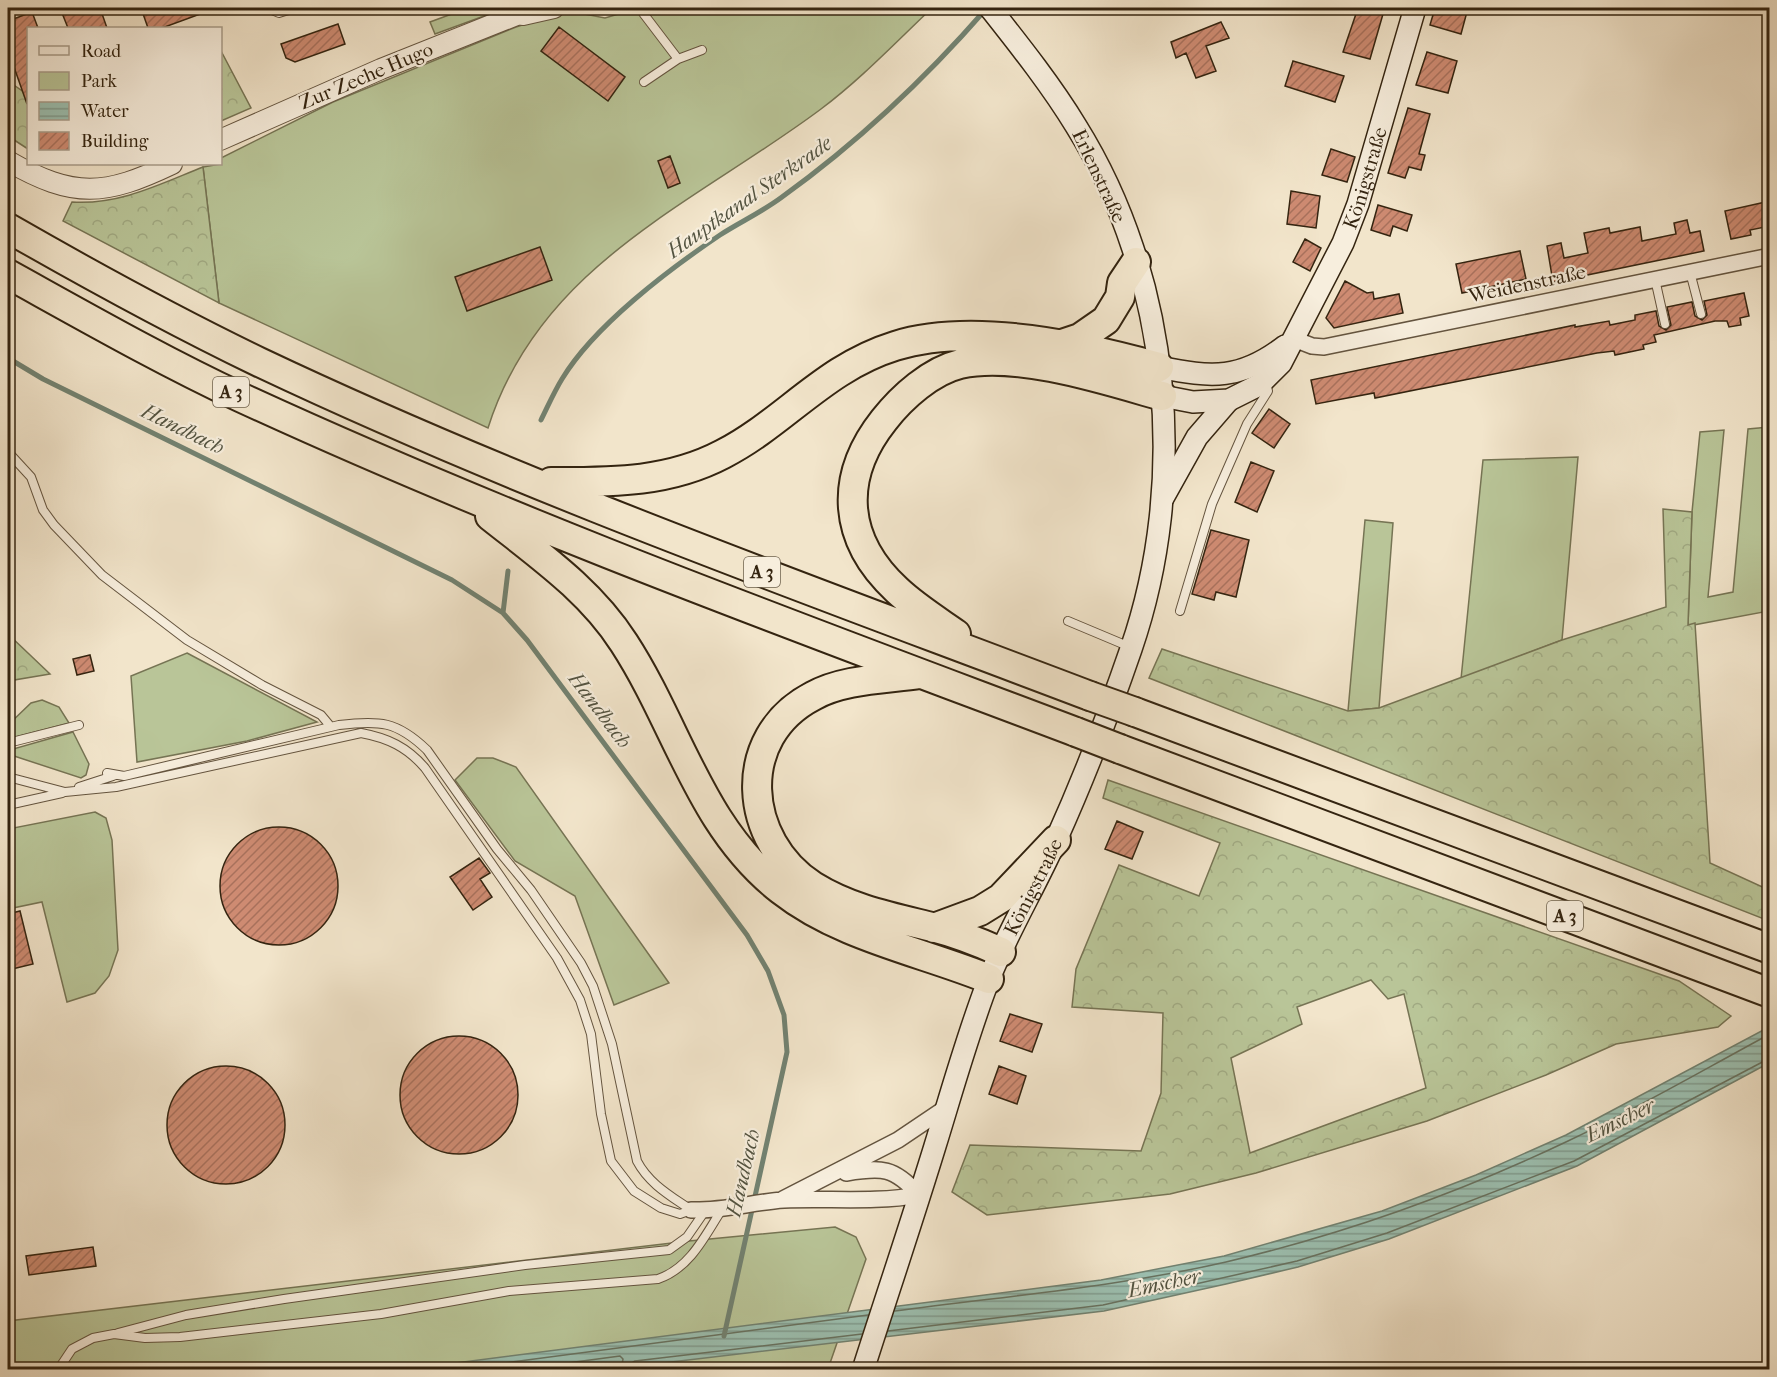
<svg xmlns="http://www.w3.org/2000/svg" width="1777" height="1377" font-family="'IM FELL French Canon',serif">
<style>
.green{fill:#b9c598;stroke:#767454;stroke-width:1.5}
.forest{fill:url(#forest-crowns);stroke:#767454;stroke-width:1.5;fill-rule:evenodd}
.water{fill:url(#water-rules);stroke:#728271;stroke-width:1.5}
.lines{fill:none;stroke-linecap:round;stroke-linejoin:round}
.shore{stroke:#687260;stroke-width:1.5}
.stream{stroke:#728271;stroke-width:5}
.building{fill:url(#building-hatch);stroke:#342410;stroke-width:1.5}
.service-casing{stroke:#64543f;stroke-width:10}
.minor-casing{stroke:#64543f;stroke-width:18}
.tertiary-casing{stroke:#64543f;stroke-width:22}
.secondary-casing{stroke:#342410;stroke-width:24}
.motorway-casing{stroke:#342410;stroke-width:32}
.service{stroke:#f7eedd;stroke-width:8}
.minor{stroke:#f7eedd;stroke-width:15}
.tertiary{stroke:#f7eedd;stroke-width:20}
.secondary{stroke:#f7eedd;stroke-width:21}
.motorway{stroke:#f2e5cb;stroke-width:28}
.motorway-bridge-casing{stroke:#342410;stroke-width:32;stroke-linecap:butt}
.motorway-bridge{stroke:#f2e5cb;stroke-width:28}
.labels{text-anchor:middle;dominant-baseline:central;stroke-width:4.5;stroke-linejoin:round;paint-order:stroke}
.shield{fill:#f7eedd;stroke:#6e614e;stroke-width:1.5}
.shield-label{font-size:18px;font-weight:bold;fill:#342410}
.street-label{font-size:20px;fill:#342410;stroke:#f7eedd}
.water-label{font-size:21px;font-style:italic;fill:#535340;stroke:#f7eedd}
</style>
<defs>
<pattern id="forest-crowns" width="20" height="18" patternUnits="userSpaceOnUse" patternTransform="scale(1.5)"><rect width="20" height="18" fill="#b9c598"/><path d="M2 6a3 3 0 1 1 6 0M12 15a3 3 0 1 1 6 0" fill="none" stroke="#a0a982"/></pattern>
<pattern id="water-rules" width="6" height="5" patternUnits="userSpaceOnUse" patternTransform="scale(1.5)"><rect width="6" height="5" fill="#9cc0b1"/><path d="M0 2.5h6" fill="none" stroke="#809c8f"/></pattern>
<pattern id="building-hatch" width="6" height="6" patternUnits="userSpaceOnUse" patternTransform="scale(1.5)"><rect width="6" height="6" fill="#ce8b72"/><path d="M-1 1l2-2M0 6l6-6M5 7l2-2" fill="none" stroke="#a8715c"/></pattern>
</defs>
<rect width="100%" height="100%" fill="#f2e5cb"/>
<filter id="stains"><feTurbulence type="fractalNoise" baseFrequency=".00333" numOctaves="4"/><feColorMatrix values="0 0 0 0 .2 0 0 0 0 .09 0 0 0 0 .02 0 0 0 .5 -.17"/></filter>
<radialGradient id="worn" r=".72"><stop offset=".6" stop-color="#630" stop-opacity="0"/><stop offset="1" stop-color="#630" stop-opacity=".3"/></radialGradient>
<path class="green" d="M468,8H506L435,34L430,22Z
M639,8H932C896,42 861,79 821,109C694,204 540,264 488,428L219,303L203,167L220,164L221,158L333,102L516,27L554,15L574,12L605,18Z
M1769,427V611L1688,626L1692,512L1700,432L1724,430L1708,597L1733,592L1748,429Z
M1578,457L1562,640L1461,679L1483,460Z
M1365,520L1393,523L1379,708L1348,711Z
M187,653L317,722L247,741L137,762L131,676Z
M42,700L59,707L69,723L8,739V725L31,703Z
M73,732L89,764L86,775L81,778L11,755L13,749Z
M477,758H493L516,767L669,983L614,1005L575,896L515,861L455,780Z
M95,812L106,818L112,840L118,950L109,976L95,993L67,1002L42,902L8,909V829Z
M835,1227L856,1237L866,1259L828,1369H8V1321L689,1241Z"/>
<path class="forest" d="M220,49L251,108L221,121H220Z
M8,81L28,95V149L8,136Z
M203,167L219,303L63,221L72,202C120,205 160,184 203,167Z
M1663,509L1692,512L1688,625L1695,623L1710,863L1769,890V921L1149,678L1162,649L1348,711L1379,708L1562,640L1666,607Z
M8,634L50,674L8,681Z
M1108,780L1679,981L1731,1016L1718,1027L1616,1044L1546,1075L1427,1121L1256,1173L1170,1194L987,1215L952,1192L970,1145L1141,1151L1161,1093L1163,1013L1072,1007L1076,969L1119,865L1199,896L1220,843L1103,798ZM1371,980L1388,999L1404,994L1426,1088L1250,1153L1231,1058L1302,1024L1297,1007Z"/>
<path class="water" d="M1769,1027V1063L1577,1166L1389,1239L1298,1267L1226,1284L1104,1311L612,1369L401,1370L1101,1280L1224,1256L1382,1211L1476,1175L1566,1135Z"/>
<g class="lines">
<path class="shore" d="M895,1311C1005,1296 1117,1287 1226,1262C1344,1234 1459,1193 1568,1141C1637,1109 1703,1070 1770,1034
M888,1331L1103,1305L1297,1261L1387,1233L1574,1161L1770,1058
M452,1370L868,1315
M515,1370L620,1356L623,1359L621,1370
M629,1370L630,1364L635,1361L862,1334"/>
<path class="stream" d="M8,358L43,379L452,580L503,613L527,640L747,935L768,971L784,1015L787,1052L724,1336
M541,420C548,406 554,392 562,379C594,326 668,270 720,235C740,222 762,212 782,197C857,143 925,79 986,9
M503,613L508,571"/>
</g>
<path class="building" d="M77,8H100L107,28H68L62,13Z
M141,8H213L214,9L162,28H148Z
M1358,8L1383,14L1370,59L1343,52Z
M1435,8H1468L1461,34L1430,25Z
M32,12L38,28H28L27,104L8,50V21Z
M1221,22L1229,38L1206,46L1216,71L1196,78L1186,53L1176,58L1171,42Z
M338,24L345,44L295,62L286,58L281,44Z
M559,27L625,77L608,101L541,51Z
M1427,52L1457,61L1448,93L1416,85Z
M1293,61L1344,76L1335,102L1285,86Z
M1408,108L1430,114L1419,154L1425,155L1421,170L1409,167L1405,178L1388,173Z
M1331,149L1355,157L1347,182L1322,175Z
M670,156L680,183L668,188L658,161Z
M1291,191L1320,196L1316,228L1287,224Z
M1770,201V226L1750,230L1751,235L1731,239L1725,211Z
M1378,205L1412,215L1407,231L1393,226L1390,236L1371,230Z
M1687,220L1690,233L1700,231L1704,251L1553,282L1547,246L1561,243L1564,258L1588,253L1584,233L1609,228L1610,233L1640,227L1642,241L1676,234L1674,223Z
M1305,239L1321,248L1310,271L1293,262Z
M540,247L552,280L467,311L455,277Z
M1520,251L1526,279L1462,293L1456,264Z
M1345,281L1367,293L1373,292L1374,299L1399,294L1403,313L1334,328L1326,318Z
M1744,293L1749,316L1740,318L1741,325L1729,327L1727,321H1715L1654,335L1656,342L1643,345L1644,349L1615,355L1614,351L1597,353L1375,398L1374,393L1316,404L1311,380L1575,325V327L1609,321L1610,325L1635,320V315L1656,311L1659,326L1666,330L1671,325L1667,307L1692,302L1695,316L1702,320L1707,315L1704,301Z
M1269,409L1290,424L1274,448L1252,433Z
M1251,462L1274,471L1257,512L1235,502Z
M1211,530L1249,540L1236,597L1216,592L1214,600L1192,594Z
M90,655L94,671L77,675L73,659Z
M1117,821L1143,832L1132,859L1105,849Z
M220 886a59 59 0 1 1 118 0a59 59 0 1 1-118 0Z
M479,858L490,873L480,879L492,897L473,910L450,877Z
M20,911L33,964L8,970V914Z
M1010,1014L1042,1024L1032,1052L1000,1041Z
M400 1095a59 59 0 1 1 118 0a59 59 0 1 1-118 0Z
M999,1066L1026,1076L1017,1104L989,1094Z
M167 1125a59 59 0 1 1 118 0a59 59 0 1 1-118 0Z
M93,1247L96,1266L29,1275L26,1256Z"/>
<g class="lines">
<defs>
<path id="service" d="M267,8L279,13L295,8
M643,13L678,59
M644,82L678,59L702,50
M1690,272L1701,314
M1655,279L1665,324
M8,452L31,477L43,510L54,525L102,575L187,640L262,685L321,715L331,727
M1180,611L1212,504L1247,424L1268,391L1266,382
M1068,621L1130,647
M8,743L79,725
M107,773L124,776L339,725C379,720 397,721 427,750L497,849L531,890L581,963L593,986L612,1044L637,1161C649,1184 671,1196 691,1210
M8,777L65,792L116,787L361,733C388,738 407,747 425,768L557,958L580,1000L591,1034L601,1114L611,1161L634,1191L661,1208L680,1214L691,1210
M79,787L113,776
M8,805L62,793
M118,1333L186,1315L284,1299L525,1265L669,1250L687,1237L705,1211
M58,1370L72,1349L93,1338L114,1334L145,1338L180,1337L381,1314L509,1291L658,1279C690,1268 705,1236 722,1209"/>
<path id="minor" d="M1294,339L1312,346L1324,347L1770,256
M846,1173C882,1167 894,1167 919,1195
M783,1199L898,1140L947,1107
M691,1210C724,1211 753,1202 784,1200C829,1198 875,1203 919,1195"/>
<path id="tertiary" d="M523,15L554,8
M220,140L381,69L534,8
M8,161C74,199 105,196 172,164"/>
<g id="secondary">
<path d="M1159,367C1212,378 1241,380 1285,346"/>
<path id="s1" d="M1162,396L1193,402L1229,400L1259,385L1281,363L1343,243L1358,204L1415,8"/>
<path d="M1163,498L1197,437L1229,400"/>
<path id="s2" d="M863,1370C887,1295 912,1221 935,1146C952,1091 968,1033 989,979C1008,931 1035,887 1056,840C1084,778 1109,713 1131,649C1189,481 1171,278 1076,126C1051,85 1020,46 990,8"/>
</g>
<path id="motorway" d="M8,228C90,275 174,321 259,362C529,490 811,590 1090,696
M8,274C84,316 161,360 240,397C513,523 795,626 1076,732
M1056,346L1080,338L1106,320L1120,297L1122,283L1136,262
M551,482C611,482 668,483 723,454C785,422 824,368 895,346C971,322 1084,346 1159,367
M490,516C539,555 590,590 624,643C678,726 700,827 781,890C841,937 920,951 989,979
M956,634C936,620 915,607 897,590C843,540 838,478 884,420C902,397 931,371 960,364C1017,351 1106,380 1162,396
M920,674C886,679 843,679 813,696C734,737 743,841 813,886C850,909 891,917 932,927C956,933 979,942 1001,952
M1135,712L1770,949
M1120,749L1770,993
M934,928L980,911L1001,898L1056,840"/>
</defs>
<use href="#service" class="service-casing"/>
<use href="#minor" class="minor-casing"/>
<use href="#tertiary" class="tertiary-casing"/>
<use href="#secondary" class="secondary-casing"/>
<use href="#motorway" class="motorway-casing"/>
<use href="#service" class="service"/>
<use href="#minor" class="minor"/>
<use href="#tertiary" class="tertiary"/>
<use href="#secondary" class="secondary"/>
<use href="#motorway" class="motorway"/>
<defs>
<path id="motorway-bridge" d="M1090,696L1135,712
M1076,732L1120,749"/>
</defs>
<use href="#motorway-bridge" class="motorway-bridge-casing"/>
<use href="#motorway-bridge" class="motorway-bridge"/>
</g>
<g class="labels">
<g class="shield">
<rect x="213" y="377" width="36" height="30" rx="4.5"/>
<rect x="744" y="557" width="36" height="30" rx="4.5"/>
<rect x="1547" y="901" width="36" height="30" rx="4.5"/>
</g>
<g class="shield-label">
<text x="231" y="392">A 3</text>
<text x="762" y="572">A 3</text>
<text x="1565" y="916">A 3</text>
</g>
<g class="street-label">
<text transform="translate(366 76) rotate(-23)">Zur Zeche Hugo</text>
<text transform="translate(1099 176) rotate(65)">Erlenstraße</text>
<text stroke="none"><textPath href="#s1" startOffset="336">Königstraße</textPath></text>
<text transform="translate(1527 284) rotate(-12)">Weidenstraße</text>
<text stroke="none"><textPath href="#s2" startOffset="513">Königstraße</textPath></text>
</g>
<g class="water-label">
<text transform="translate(749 197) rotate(-35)">Hauptkanal Sterkrade</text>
<text transform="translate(183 429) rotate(26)">Handbach</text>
<text transform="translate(600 710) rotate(53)">Handbach</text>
<text transform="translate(1620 1120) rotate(-26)">Emscher</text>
<text transform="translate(743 1173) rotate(-77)">Handbach</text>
<text transform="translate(1164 1283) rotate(-12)">Emscher</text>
</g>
</g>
<rect width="1777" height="1377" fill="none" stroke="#f2e5cb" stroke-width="30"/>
<rect x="9" y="9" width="1759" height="1359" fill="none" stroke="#342410" stroke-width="3"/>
<rect x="15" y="15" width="1747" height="1347" fill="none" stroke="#342410" stroke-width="1.5"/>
<rect x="27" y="27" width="195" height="138" fill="#f7eedd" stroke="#a99d8b" stroke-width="1.5"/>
<rect x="39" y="46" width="30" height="9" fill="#f7eedd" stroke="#a99d8b" stroke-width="1.5"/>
<text x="81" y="57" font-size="18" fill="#342410">Road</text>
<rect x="39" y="72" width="30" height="18" fill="#b9c598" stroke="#a99d8b" stroke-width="1.5"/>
<text x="81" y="87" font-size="18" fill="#342410">Park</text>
<rect x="39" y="102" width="30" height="18" fill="url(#water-rules)" stroke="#a99d8b" stroke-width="1.5"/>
<text x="81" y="117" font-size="18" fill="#342410">Water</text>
<rect x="39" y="132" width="30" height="18" fill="url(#building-hatch)" stroke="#a99d8b" stroke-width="1.5"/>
<text x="81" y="147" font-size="18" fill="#342410">Building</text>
<rect width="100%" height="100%" filter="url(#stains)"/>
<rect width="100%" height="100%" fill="url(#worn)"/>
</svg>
